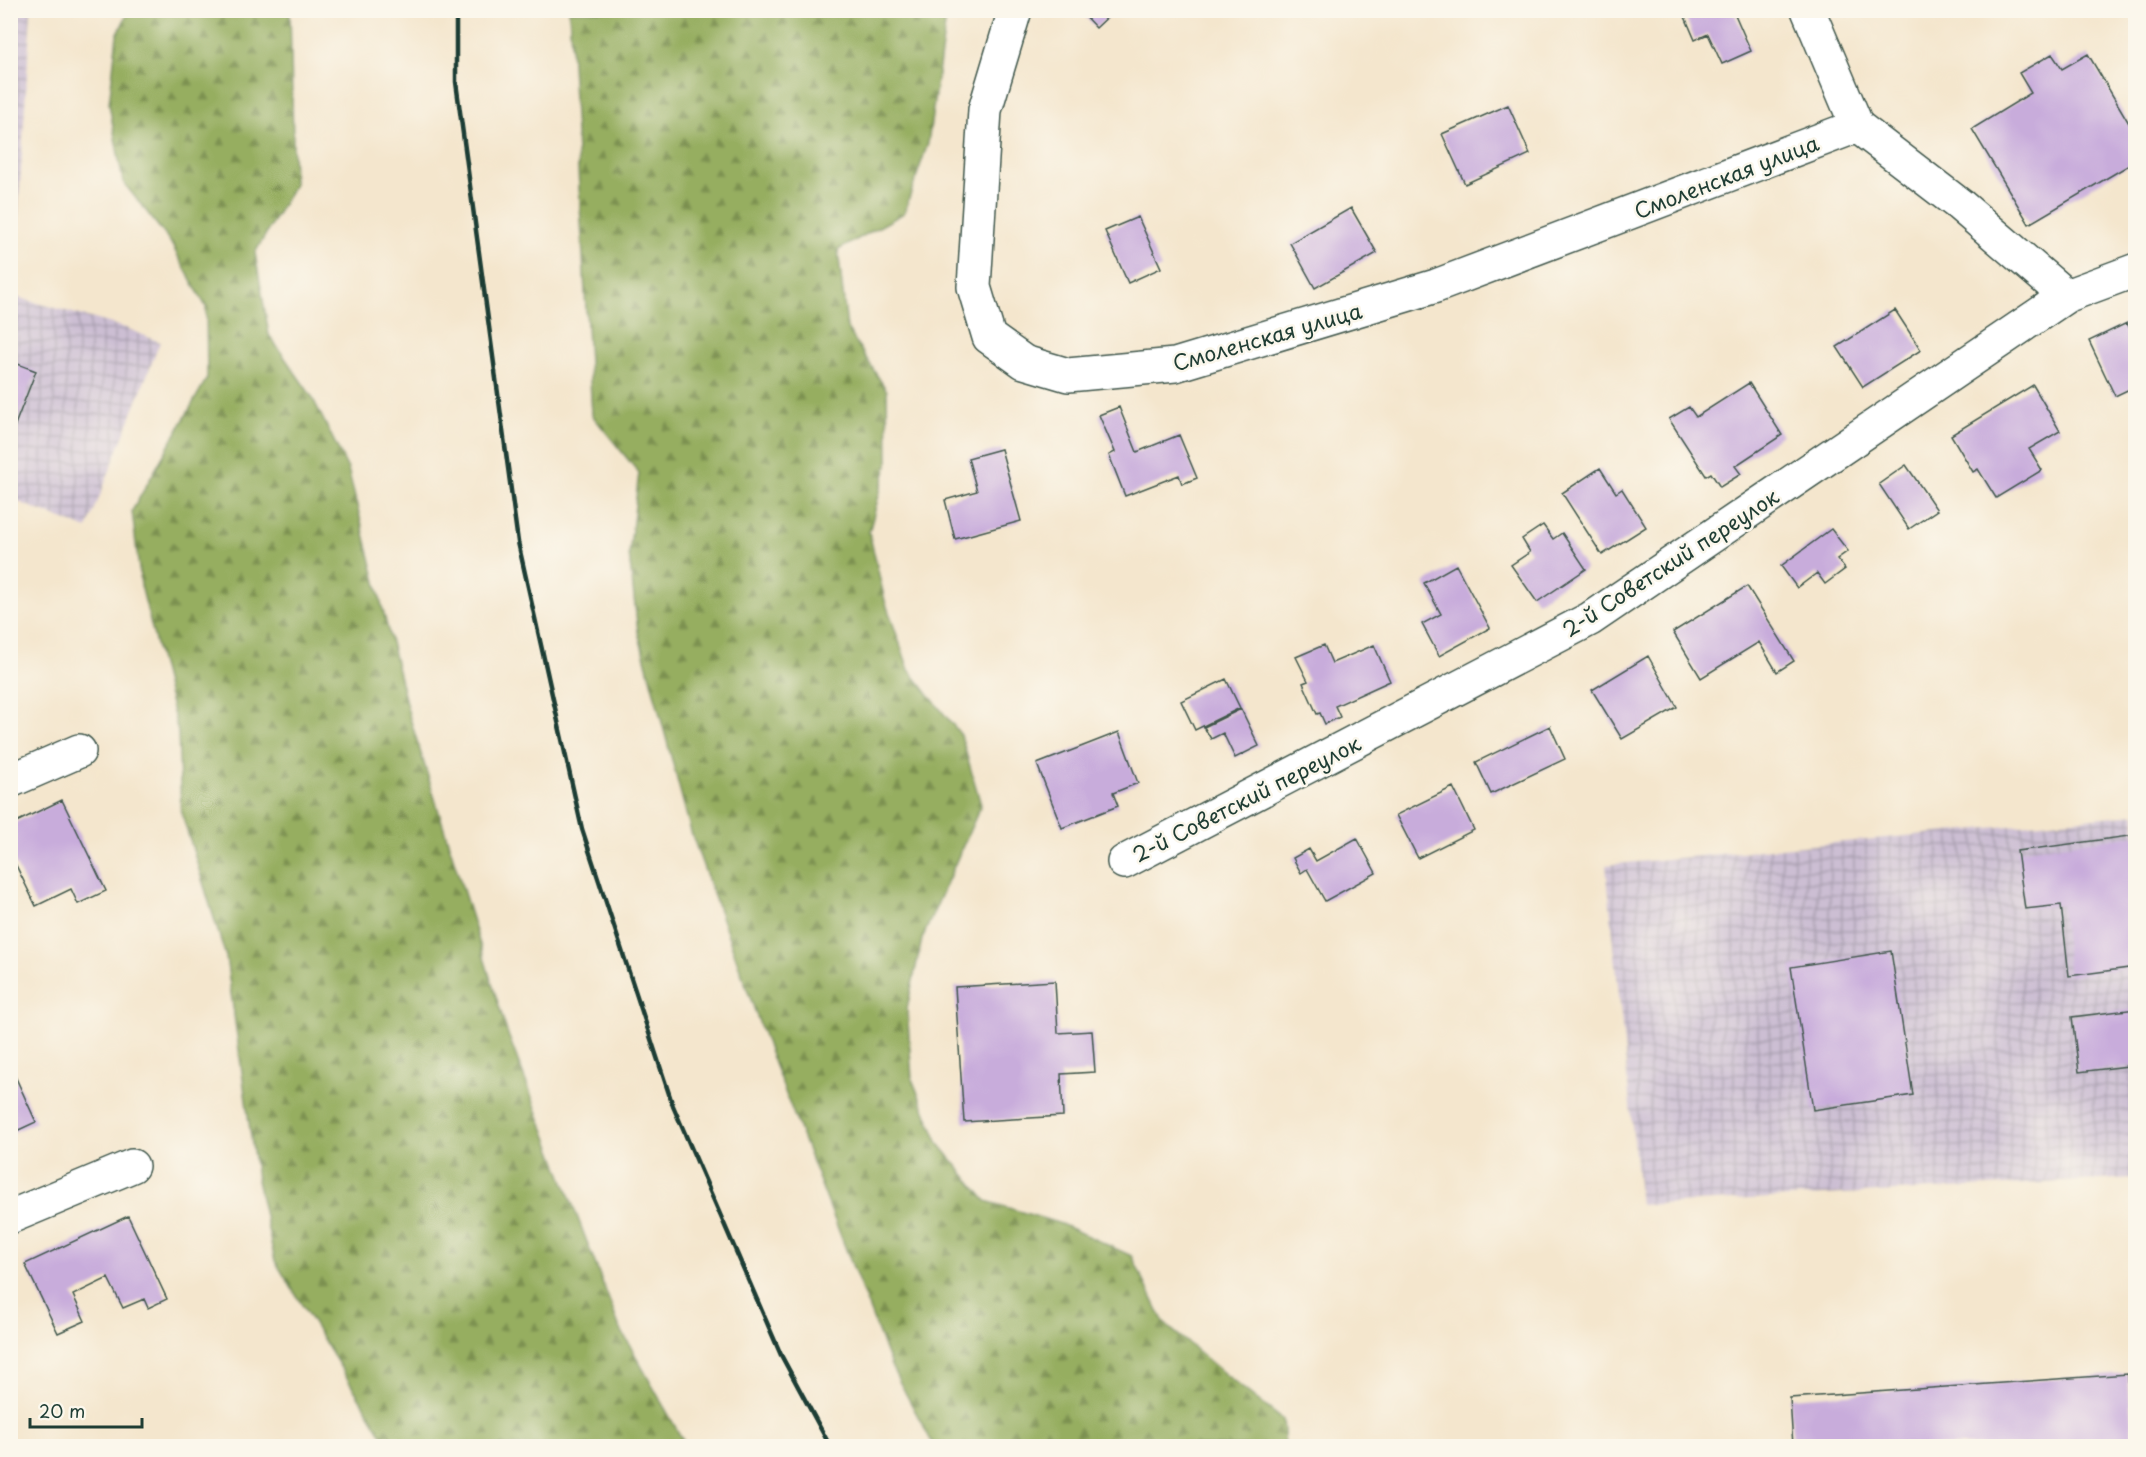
<svg xmlns="http://www.w3.org/2000/svg" width="2146" height="1457" font-family="'Playpen Sans',sans-serif">
<style>
.industrial{fill:url(#industrial-grid)}
.forest{fill:url(#forest-firs);stroke:#5a764a;stroke-width:1.5}
.building{fill:#c8acdb}
.lines{fill:none;stroke-linecap:round;stroke-linejoin:round}
.minor-casing{stroke:#3f564b;stroke-width:36}
.minor{stroke:#fff;stroke-width:33}
.rail{stroke:#1f3d34;stroke-width:4.5}
.labels{text-anchor:middle;dominant-baseline:central;stroke-width:5;stroke-linejoin:round;paint-order:stroke}
.street-label{font-size:21px;fill:#1f3d34;stroke:#fbf7ec}
</style>
<defs>
<pattern id="industrial-grid" width="8" height="8" patternUnits="userSpaceOnUse" patternTransform="scale(1.5)"><rect width="8" height="8" fill="#ccbed3"/><path d="M0 4h8M4 0v8" fill="none" stroke="#a59cac"/></pattern>
<pattern id="forest-firs" width="22" height="20" patternUnits="userSpaceOnUse" patternTransform="scale(1.5)"><rect width="22" height="20" fill="#96ae60"/><path d="M5 1l3.5 6h-7zM16 11l3.5 6h-7z" fill="#7a8f50"/></pattern>
</defs>
<rect width="100%" height="100%" fill="#fbf7ec"/>
<filter id="ink" filterUnits="userSpaceOnUse"><feTurbulence type="fractalNoise" baseFrequency=".0167" numOctaves="2"/><feDisplacementMap in="SourceGraphic" scale="12" xChannelSelector="R" yChannelSelector="G"/><feConvolveMatrix kernelMatrix="1 2 1 2 8 2 1 2 1" color-interpolation-filters="sRGB"/></filter>
<filter id="wash" filterUnits="userSpaceOnUse"><feTurbulence type="fractalNoise" baseFrequency=".008" numOctaves="4" result="noise"/><feDisplacementMap in="SourceGraphic" scale="24" xChannelSelector="R" yChannelSelector="G"/><feGaussianBlur stdDeviation="1.35" result="paint"/><feColorMatrix in="noise" values="0 0 0 0 0 0 0 0 0 0 0 0 0 0 0 0 0 1.4 0 .05"/><feComposite in="paint" operator="in"/></filter>
<g filter="url(#wash)">
<rect width="100%" height="100%" fill="#f4e6cd"/>
<path class="industrial" d="M10,11H31L13,296L126,328L160,342L87,529L11,499Z
M2135,814V1178L1640,1205L1606,865Z"/>
<path class="forest" d="M129,11H290L294,185L255,253L269,335L312,397L348,469L409,715L507,1032L619,1326L686,1446H389L275,1261L257,1180L226,957L181,811L178,732L141,585L132,511L207,378L206,307L169,240L123,182L109,104L117,35Z
M569,11H947L928,143L904,213L838,250L847,328L887,391L888,462L869,532L885,601L909,670L961,735L981,805L922,939L907,1008L912,1079L939,1144L986,1201L1061,1224L1132,1256L1164,1323L1226,1375L1283,1420L1285,1446H934L892,1368L770,1053L691,832L638,632L629,554L639,473L592,415Z"/>
<g id="blocks">
<path class="building" d="M1079,10H1115L1096,28Z
M1686,10H1733L1751,51L1722,64L1708,34L1695,40L1683,12Z
M2052,54L2062,69L2088,54L2136,135V161L2029,224L1972,129L2031,93L2019,73Z
M1508,105L1530,154L1465,184L1442,134Z
M1351,208L1377,253L1315,288L1290,243Z
M1138,217L1161,268L1128,283L1105,231Z
M1895,310L1921,350L1863,387L1837,347Z
M2127,323L2136,340V386L2115,396L2089,341Z
M10,361L36,371L11,435H10Z
M1749,383L1782,435L1735,466L1741,474L1720,487L1711,473L1706,476L1669,419L1689,407L1696,417Z
M2033,385L2060,431L2029,449L2042,470L1996,498L1978,469L1973,472L1951,435Z
M1119,407L1137,452L1179,435L1197,478L1182,484L1179,475L1125,496L1109,455L1115,452L1099,415Z
M1001,449L1021,521L955,539L945,500L977,491L968,458Z
M1906,465L1937,510L1909,529L1879,484Z
M1600,468L1616,493L1622,489L1646,527L1602,555L1562,493Z
M1543,525L1553,539L1562,533L1586,569L1537,602L1511,565L1530,552L1522,539Z
M1831,529L1848,551L1837,559L1845,569L1825,584L1817,573L1797,588L1781,566Z
M1456,565L1490,628L1439,656L1422,624L1441,614L1424,583Z
M1747,586L1794,661L1777,672L1759,642L1701,678L1673,632Z
M1324,645L1332,663L1374,645L1390,681L1335,706L1340,717L1325,724L1320,713L1317,714L1303,683L1308,681L1296,657Z
M1648,656L1677,707L1622,739L1592,690Z
M1226,679L1240,708L1195,730L1181,701Z
M1241,709L1259,746L1235,758L1223,733L1211,739L1204,727Z
M1550,726L1565,759L1491,794L1476,762Z
M1119,732L1138,783L1113,793L1118,806L1062,828L1037,764Z
M1453,787L1474,830L1418,858L1396,815Z
M62,800L106,891L78,904L71,889L36,906L10,853V825Z
M2136,835V967L2069,976L2061,905L2025,909L2017,851Z
M1357,838L1376,873L1325,901L1307,869L1301,873L1293,858L1309,849L1316,861Z
M1891,951L1913,1095L1813,1110L1791,967Z
M1055,981L1058,1033L1092,1031L1095,1072L1061,1074L1063,1116L964,1122L955,987Z
M2136,1009V1065L2079,1072L2072,1017Z
M10,1065L36,1122L10,1134Z
M128,1216L167,1299L148,1308L144,1299L123,1308L108,1278L73,1295L85,1321L58,1333L25,1264Z
M2128,1374L2133,1446H1793L1790,1398Z"/>
</g>
</g>
<g filter="url(#ink)">
<use href="#blocks" fill-opacity="0" stroke="#3f564b" stroke-width="1.5"/>
<g class="lines">
<defs>
<path id="minor" d="M1015,10L985,110L974,287L989,337L1024,362L1068,375L1175,365L1436,286L1857,126
M1808,10L1857,126L1960,205L2066,296
M10,781L79,751
M1124,862L1590,619L2066,296L2136,270
M10,1217L132,1166"/>
</defs>
<use href="#minor" class="minor-casing"/>
<use href="#minor" class="minor"/>
<path class="rail" d="M456,10V82L518,542L582,829L673,1106L781,1355L830,1446"/>
</g>
</g>
<g class="labels">
<g class="street-label">
<text transform="translate(1726 176) rotate(-21)">Смоленская улица</text>
<text transform="translate(1267 336) rotate(-16)">Смоленская улица</text>
<text transform="translate(1670 562) rotate(-33)">2-й Советский переулок</text>
<text transform="translate(1246 798) rotate(-27)">2-й Советский переулок</text>
</g>
</g>
<rect width="2146" height="1457" fill="none" stroke="#fbf7ec" stroke-width="36"/>
<path d="M30 1418v9h112v-9" fill="none" stroke="#1f3d34" stroke-width="3"/>
<text x="39" y="1418" font-size="18" fill="#1f3d34" stroke="#fbf7ec" stroke-width="4.5" paint-order="stroke">20 m</text>
</svg>
